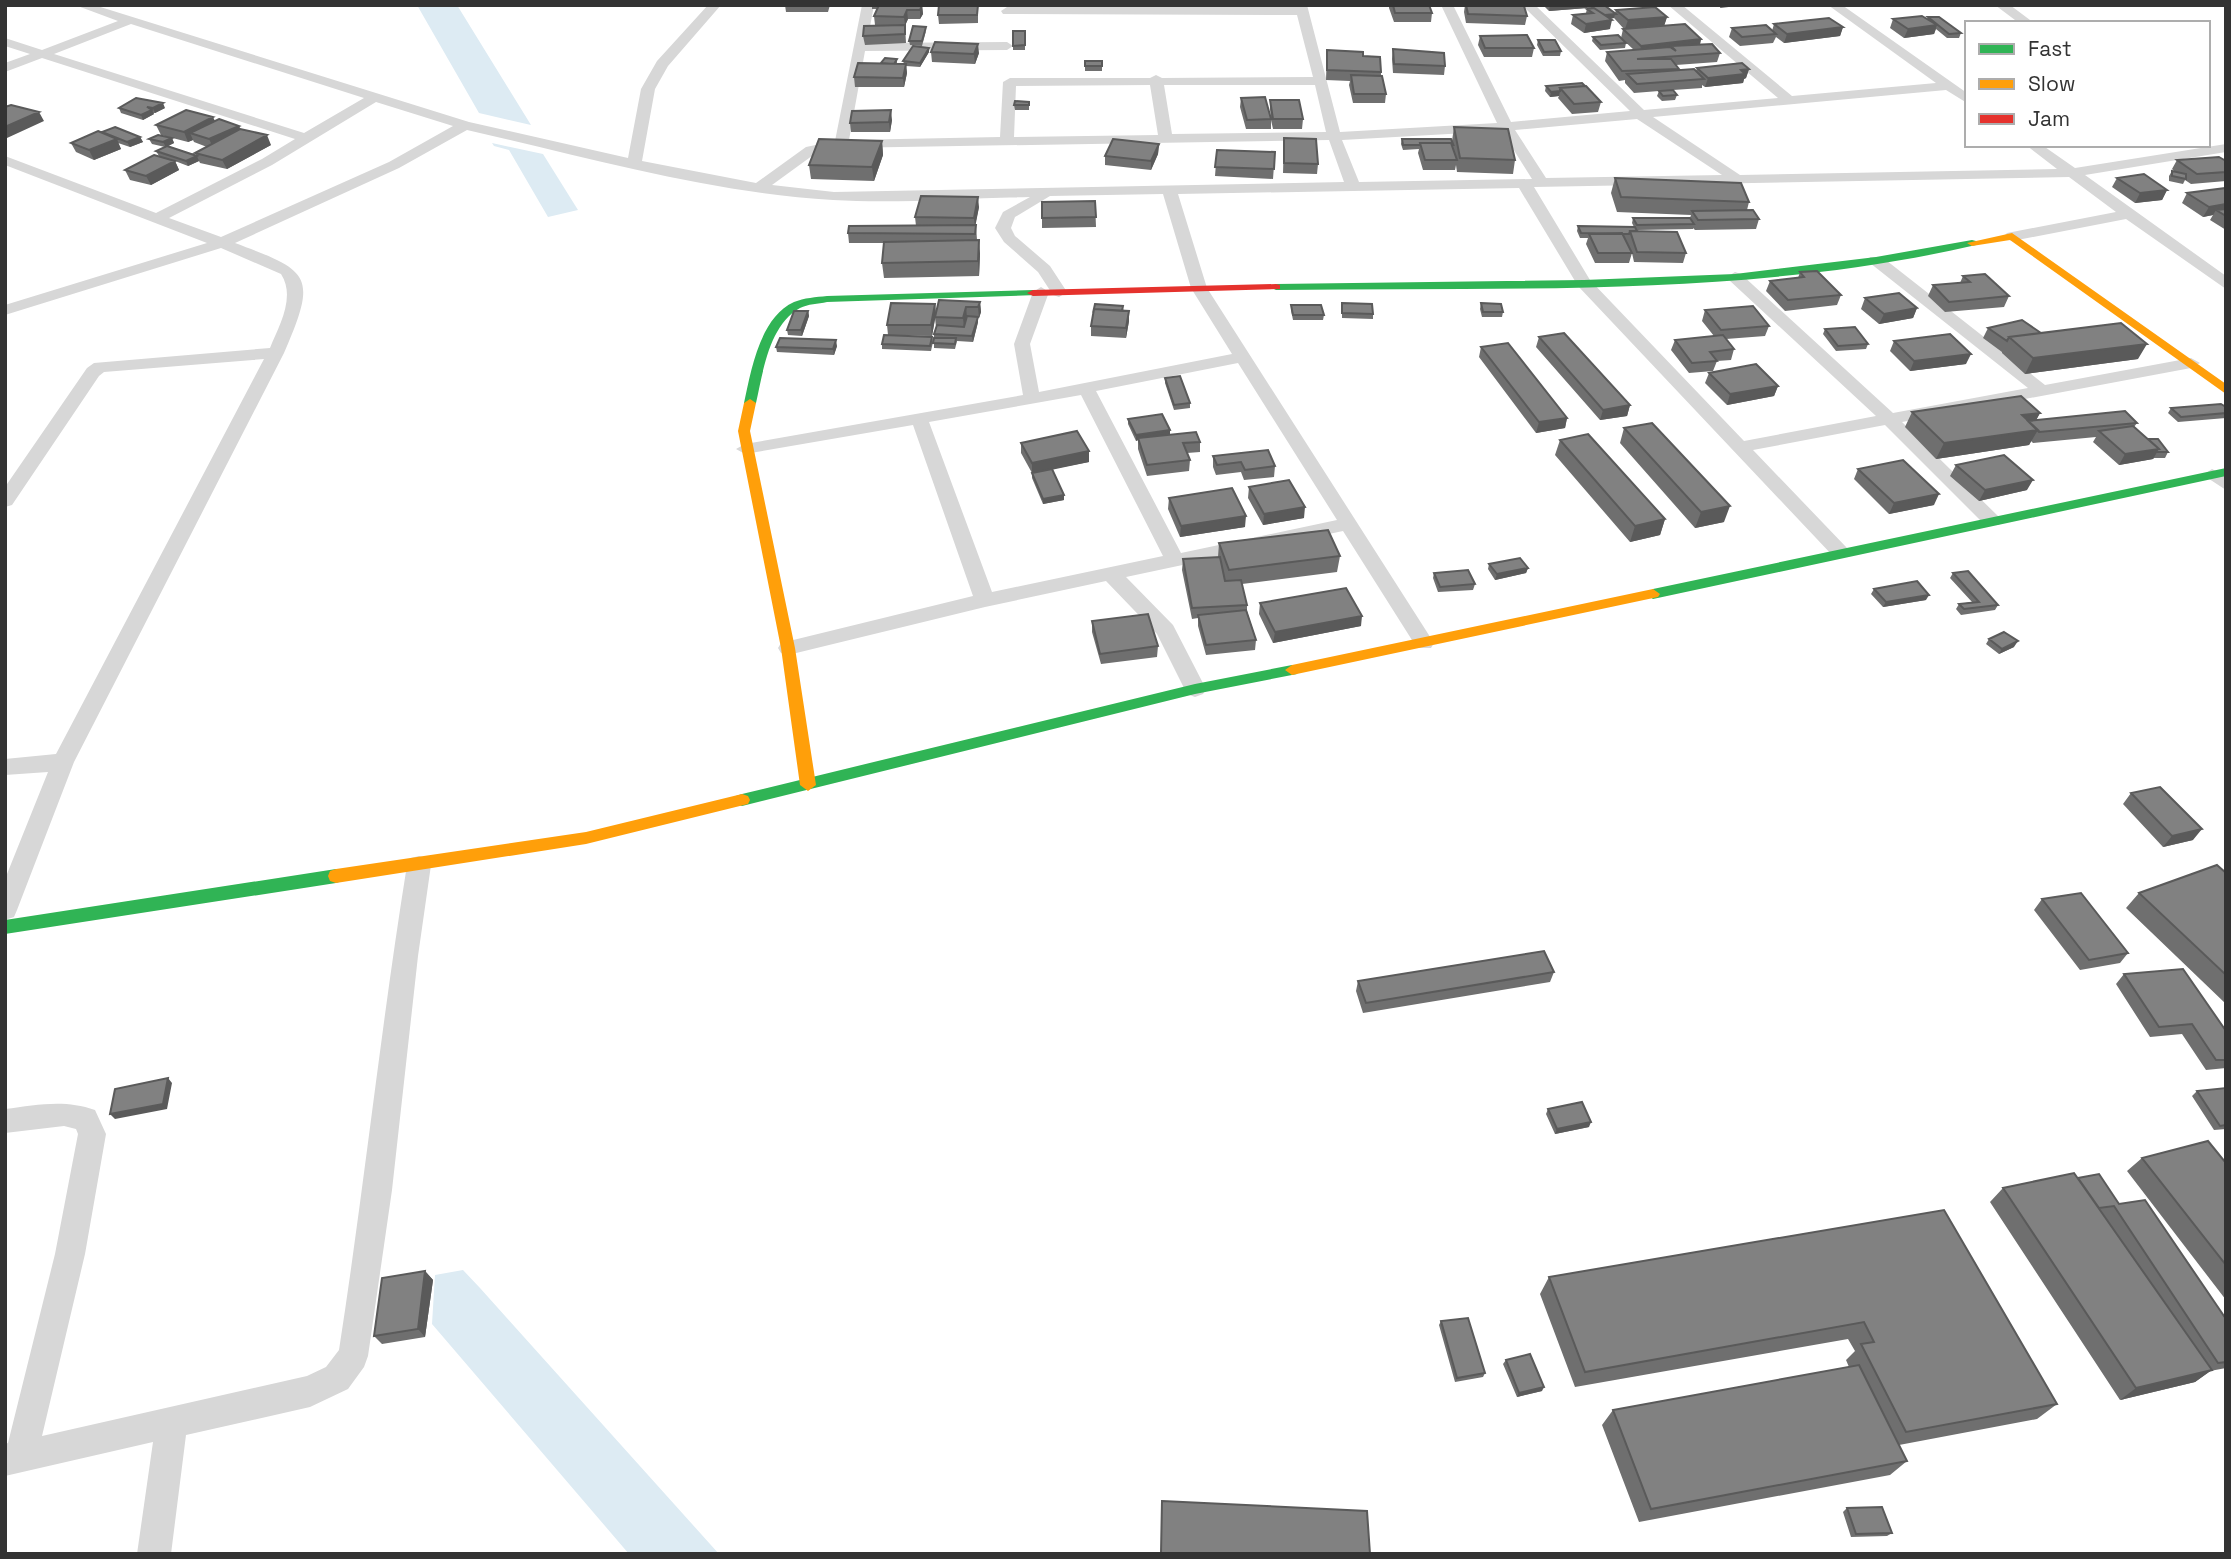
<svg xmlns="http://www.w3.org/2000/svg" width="2231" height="1559" font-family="'Space Grotesk',sans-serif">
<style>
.water{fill:#ddebf3}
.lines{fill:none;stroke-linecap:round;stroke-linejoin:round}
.street{fill:#d7d7d7;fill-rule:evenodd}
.fast{fill:#30b455;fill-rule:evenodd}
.slow{fill:#ff9f0a;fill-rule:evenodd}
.jam{fill:#e5322d;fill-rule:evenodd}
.wall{fill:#6f6f6f}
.shaded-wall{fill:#5a5a5a}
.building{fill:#818181;stroke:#5a5a5a;stroke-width:2}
</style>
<rect width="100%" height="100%" fill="#fff"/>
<path class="water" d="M417,5H457L531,125L479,113Z
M492,143L543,154L578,210L548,217L509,150L494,146Z
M463,1270L480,1288L719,1554H629L432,1324L435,1275Z"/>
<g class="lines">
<path class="street" d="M75,5H94L469,122L628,158L641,89L657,61L708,5H721L668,66L655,89L642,161L756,183L806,147L835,141L862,5H874L867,43L1007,42L1013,46L1007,50L865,51L849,140L1000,137L1003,82L1010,78H1150L1156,75L1162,78L1313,77L1297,15L1003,14L1001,11L1007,7L1307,5L1340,132L1497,123L1441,5H1453L1511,122L1630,111L1522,5H1535L1644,110L1778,98L1668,5H1682L1792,96L1936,83L1828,5H1842L1967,93V103L1946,90L1653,117L1740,175L2057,169L2026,145H2042L2075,168L2226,144V152L2085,175L2226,276V289L2126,219L2012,241L2007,239L2004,236L2007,233L2116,212L2069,177L1534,187L1590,280L1744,441L1876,416L1729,280L1727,277L1735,272L1741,274L1893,413L2028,388L1870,263L1868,260L1870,257H1882L2045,385L2191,358L2200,363L2191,368L1902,422L1999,517L2002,521L1999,525H1985L1885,425L1753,450L1847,548L1850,552L1847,556H1833L1578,286L1519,188L1178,194L1207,288L1434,643L1431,648H1417L1343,531L1126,577L1173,625L1206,689L1203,694L1195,697L1187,694L1157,634L1106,581L985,607L788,655L781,653L778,648L781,643L973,596L913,425L745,454L736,449L745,444L1023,395L1014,344L1033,292L1041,287L1049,292L1030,344L1039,392L1232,354L1191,288L1163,194L1050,196L1015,217L1011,228L1015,236L1050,266L1067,292L1059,297L1053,295L1038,272L1004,242L995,228L1003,212L1030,197C965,198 897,204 833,200C711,193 586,157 467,130L399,168L235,243C310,271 318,275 284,353L74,762L17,910L14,917L5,920V879L48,772L5,775V759L56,754L264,359L104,372L99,376L12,505L5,507V487L87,368L94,363L270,348C279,326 296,297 281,274L221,248L5,315V305L207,243L5,165V156L156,213L262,159L295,139L42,58L5,72V63L30,54L5,46V38L42,50L118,21ZM131,24L364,98L304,133L54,54ZM1150,85L1158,135L1014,137L1016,86ZM1164,85H1315L1326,132L1172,134ZM376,102L453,126L389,162L221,237L169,218L272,165ZM1637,119L1722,175L1546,178L1515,130ZM1502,131L1532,179L1359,182L1342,140ZM1329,140L1344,182L834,192L772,185L816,153L841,148ZM1238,363L1337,520L1181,553L1096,391ZM1081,395L1163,556L992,592L929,422Z
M1995,5H2010L2034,23H2019Z
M2212,469L2226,476V490L2203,475Z
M419,856L427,858L431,865L418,956L392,1190L368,1356L364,1367L348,1389L310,1407L186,1435L171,1554H137L153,1442L5,1476V1444L8,1443L55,1254L78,1134L76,1129L64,1126L5,1133V1109C37,1105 64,1099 95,1110L106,1134L85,1254L42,1436L307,1376L326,1367L339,1350C364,1189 381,1026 407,865L411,858Z"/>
<path class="fast" d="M1972,240L1976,241V245C1748,298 1508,287 1276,290L1270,287L1276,284L1584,280L1735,274L1876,257Z
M1033,290L1037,291V295L827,302C818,304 808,304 800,308C769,325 763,372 756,403L750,407L744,403C751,371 760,317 794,302C804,298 816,297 827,296Z
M2226,468V476L1653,599L1646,594L1653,589Z
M1292,665L1299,670L1297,674L1195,694L742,806L736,804L734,800L736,796L742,794L1195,684Z
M336,869L342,871L344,876L342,881L336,883L5,934V920Z"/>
<path class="slow" d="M2012,233L2226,384V394L2010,240L1972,246L1967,243Z
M750,399L756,403L750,431L795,648L816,785L808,791L800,785L781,648L738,431L744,403Z
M1653,589L1660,594L1658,597L1292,675L1285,670L1292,665Z
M742,794L748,796L750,800L748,804L586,844L336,883L330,881L328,876L330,871L336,869L586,832Z"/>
<path class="jam" d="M1276,284L1280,285V289L1033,296L1027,293L1033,290Z"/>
</g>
<path class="wall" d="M785,5H830L828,12H786Z
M872,5H922L923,14L920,19H908L905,25L906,43L865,45L863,36L890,25H875L874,16L877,9H872Z
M978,5V23L939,24L938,15Z
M1389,5H1429L1432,13L1431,22H1394L1389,8Z
M1465,5L1524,6L1527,16L1525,25L1466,23L1464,12Z
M1543,5H1604L1615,13L1616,10L1667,17L1664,26L1701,39L1700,45L1720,53L1717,62L1676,65L1679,69V70L1696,71L1697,68L1749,69L1746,78L1744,79L1743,83L1705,87L1702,85V88L1673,90L1677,95L1675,100L1662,101L1657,96L1659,91L1634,93L1625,83V80L1619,81L1605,61L1607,52L1634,50L1621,38L1623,29H1624L1614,18L1610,19V29L1584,33L1571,24L1573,15L1586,13L1587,8L1549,11Z
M1928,17L1961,33L1959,38H1947L1936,29L1934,34L1904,38L1890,28L1893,19H1927Z
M1774,24L1843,27L1840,36L1784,43L1776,37L1773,43L1740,46L1729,37L1732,28L1772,31Z
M926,31L922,46L910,45L909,41Z
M1013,31H1025V50H1013Z
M1480,36L1534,48L1532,57H1484L1478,45Z
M1593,37L1626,43L1625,48L1600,50L1592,41Z
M1538,40L1561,51L1560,56H1543L1537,45Z
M929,48V52L920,67L906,66L907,73L904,87H855L854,77L881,64L897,59V64H904L903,61Z
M1393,49L1445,66L1444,75L1393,73L1392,59Z
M1327,50L1363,56L1381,72V76L1386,94L1385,103H1353L1349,85L1350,81L1326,80Z
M931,52L979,53L975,64L932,62Z
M1085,61H1102V71H1085Z
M1582,83L1601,102L1598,112L1572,114L1558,98L1559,96L1550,97L1545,91L1546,86Z
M1241,98L1271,118L1270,109V100L1303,119L1302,129H1273L1271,120V129H1246L1240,107Z
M1029,102V110H1015L1014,105Z
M119,108H165L155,113H153L154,114L143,120L121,113Z
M892,120L890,132H851L850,123Z
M215,121L239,126L240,129L271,145L227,169L200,163L199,161L188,166L175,161L179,170L151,185L130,180L125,170L159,156L156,151L165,147L152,144L149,139L172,138L174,143L168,146L196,155L195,153L207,147L194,142L193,140L188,142L161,135L156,125Z
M1454,127L1515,160L1513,174L1457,172L1456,165L1455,170H1423L1418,153L1419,149L1403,150L1401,144L1402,139L1452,141Z
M103,133L140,137L143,142L130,147L118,143L121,149L94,160L76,152L71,143Z
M1284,138L1318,164L1317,174L1283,173Z
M882,141L883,155L874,181L811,179L809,165Z
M1159,144L1158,154L1151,170L1105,165V156Z
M1217,150L1275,152L1273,179L1215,176Z
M2177,160L2226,161V181L2191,184L2185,180L2183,184L2169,181V176L2172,171L2175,172L2172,169Z
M1615,178L1749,202L1747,210L1759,219L1756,229L1695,230L1693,228V229L1637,230L1686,253L1683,263L1634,262L1632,253L1629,263H1595L1586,244L1588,238H1580L1577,231L1578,226L1634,227L1632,223L1633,218H1690L1691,215L1617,212L1611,193Z
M2117,178L2167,190L2162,200L2135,203L2112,187Z
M2226,188V230L2210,220L2213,215L2203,217L2182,203L2187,193Z
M1095,201L1096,227L1042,228V202Z
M979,207L975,225H976L977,240L980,254L979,276L884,278L882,263L884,243H849L848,233L916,226L915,217Z
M1800,272L1841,295L1837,305L1785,311L1766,291L1770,281L1798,278Z
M1963,276L2009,296L2004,307L1945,312L1928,296L1933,285L1960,283Z
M1865,298L1917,308L1913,318L1879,324L1861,309Z
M980,302L981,312L979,318H978V322L973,342L957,341L955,349L934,348V334L936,327L935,318L932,336L888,335L887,325L935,304L936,314Z
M1342,303L1373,314V319L1342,318Z
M1481,303L1503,312L1502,317H1482L1480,309Z
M1291,305L1324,315L1323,320H1293L1291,310Z
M1705,310L1769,326L1765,336L1726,339L1734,349L1731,360L1717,361L1713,371L1689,373L1671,350L1675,340L1714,336L1702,321Z
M808,311L809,316L802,336L788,335L787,330Z
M1123,311H1129V321L1126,338L1091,336V326Z
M1988,328L2041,333L2138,359L2025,374L2002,353V352L1983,338Z
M1825,329L1868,344L1866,349L1836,351L1823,334Z
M932,337L933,342L931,351L882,349V344Z
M1539,337L1630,405L1627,416L1600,420L1536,347Z
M1894,341L1966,364L1910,371L1890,351Z
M837,346L834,355L777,352L776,347Z
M1481,347L1567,418L1565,428L1536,433L1479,357Z
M1709,373L1778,386L1774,396L1727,405L1705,383Z
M1165,378L1190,403V408L1174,410L1165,383Z
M2226,407V418L2178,422L2168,413L2171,408Z
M1912,412L2040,413L2036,420L2137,423L2134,427L2148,439L2168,452L2165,458H2154L2153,459L2119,465L2093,442L2096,437L2033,443L2031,441L2029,445L1936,459L1905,427Z
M1128,419L1170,430V435L1200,442V452L1187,453L1190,460L1189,471L1147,476L1138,449V440L1136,441L1128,424Z
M1624,428L1724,522L1695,528L1620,443Z
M1560,440L1665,519L1660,535L1630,542L1555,455Z
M1021,443L1089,462L1052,469L1064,495V500L1043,504L1032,478V473L1021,453Z
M1213,456L1275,466L1274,477L1244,480L1241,472L1216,475L1213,467Z
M1956,465L2027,490L1979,501L1950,476Z
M1858,469L1934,505L1889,514L1854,479Z
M1249,487L1304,518L1263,525L1248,498Z
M1169,498L1245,527L1180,537L1168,509Z
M1219,543L1340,556L1337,572L1242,584L1247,605V611L1256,640L1255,650L1206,655L1198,626V618L1192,619L1182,570L1183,559L1218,557Z
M1489,564L1528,568L1526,573L1495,580L1488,569Z
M1434,573L1475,584L1473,590L1438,592L1433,578Z
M1953,573L1998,605L1995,610L1961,615L1956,609L1959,604L1972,602L1950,578Z
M1874,589L1926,600L1883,607L1871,594Z
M1260,603L1361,626L1273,643L1259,614Z
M1092,621L1158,646L1157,657L1101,664L1092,632Z
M1989,639L2014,647L1999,654L1986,644Z
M2131,793L2193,840L2163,847L2123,804Z
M2226,873V1004L2126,908L2139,893Z
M2042,899L2128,953L2120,963L2080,970L2034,910Z
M1554,972L1550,982L1363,1013L1356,991L1358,981Z
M2124,974L2226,1031V1068L2206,1070L2182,1034L2150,1037L2116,984Z
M2226,1088V1129L2214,1130L2192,1096L2197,1091Z
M1548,1109L1589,1127L1555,1134L1546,1114Z
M2142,1158L2226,1163V1300L2127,1171Z
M2077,1178L2119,1204L2226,1319V1368L2210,1371L2195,1382L2120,1400L1990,1202L2003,1188Z
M1944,1210L2057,1404L2037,1419L1899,1445L1907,1461L1890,1475L1639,1522L1602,1425L1613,1410L1849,1367L1846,1360L1855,1351L1848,1339L1575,1387L1540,1294L1549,1277Z
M425,1271L433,1280L425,1337L382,1344L374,1336Z
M1441,1321L1485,1373L1483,1377L1455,1382L1439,1325Z
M1506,1360L1542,1391L1517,1397L1503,1364Z
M1847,1508L1892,1533L1887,1536L1851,1537L1843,1512Z"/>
<path class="shaded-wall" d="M922,5L923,14L920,19V10Z
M1550,5H1588L1587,8L1549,11Z
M1721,5H1746L1720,8Z
M907,10L908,19L905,26L904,17Z
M1615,14L1614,18L1602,20L1603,16Z
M1667,17L1664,26L1625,29L1628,20Z
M1612,20L1610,29L1584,33L1586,24Z
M1937,25L1934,34L1904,38L1908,29Z
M1843,27L1840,36L1784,43L1787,34Z
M1701,39L1699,48L1671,46L1670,52L1639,55L1641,46Z
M978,44L979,53L975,64L974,54Z
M929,48V52L920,67V63Z
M906,64L907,73L904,87L903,78Z
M1749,69L1746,78L1744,79L1743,83L1705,87L1708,78Z
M1560,91L1559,96L1550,97L1551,92Z
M163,103L165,108L155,113L153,108Z
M152,110L154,114L143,120L141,115Z
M891,110L892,120L890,132L889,122Z
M39,112L44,121L7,138L5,135V127Z
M213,117L218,127L190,133L193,140L188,142L184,132Z
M239,126L243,135L214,149L209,139Z
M267,135L271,145L227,169L222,160Z
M140,137L143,142L130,147L127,142Z
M172,138L174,143L166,147L163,142Z
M117,139L121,149L94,160L89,150Z
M882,141L883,155L874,181L872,167Z
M1159,144L1158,154L1151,170V161Z
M197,156L199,161L188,166L186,161Z
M175,161L179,170L151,185L146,176Z
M2167,190L2162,200L2135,203L2140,193Z
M978,197L979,207L975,228L974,218Z
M2226,204V213L2216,210L2213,215L2203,217L2209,207Z
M979,240L980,254L979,276L978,261Z
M980,302L981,312L979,318L978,307Z
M935,304L936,314L932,336L931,325Z
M966,307L967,317L964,328L963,318Z
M1917,308L1913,318L1879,324L1884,314Z
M808,311L809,316L802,336L801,330Z
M1129,311V321L1126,338V328Z
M978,317V322L973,342L972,336Z
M836,340L837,346L834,355L833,349Z
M2147,344L2138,359L2025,374L2033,358Z
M1971,354L1966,364L1910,371L1914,361Z
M1778,386L1774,396L1727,405L1730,394Z
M1630,405L1627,416L1600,420L1603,410Z
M2040,413L2033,426L2022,415Z
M1567,418L1565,428L1536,433L1539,422Z
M1170,430V436L1138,438V440L1136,441V435Z
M2038,430L2029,445L1936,459L1944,443Z
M2159,449L2153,459L2119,465L2125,454Z
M1089,451V462L1032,474V463Z
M2033,480L2027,490L1979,501L1985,490Z
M1939,494L1934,505L1889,514L1894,503Z
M1064,495V500L1043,504V499Z
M1730,506L1724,522L1695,528L1701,512Z
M1305,507L1304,518L1263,525L1264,514Z
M1246,516L1245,527L1180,537L1181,526Z
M1665,519L1660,535L1630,542L1635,526Z
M1528,568L1526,573L1495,580L1497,574Z
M1929,595L1926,600L1883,607L1886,602Z
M1362,616L1361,626L1273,643L1275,632Z
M2018,641L2014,647L1999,654L2002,649Z
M2202,829L2193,840L2163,847L2172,836Z
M168,1078L172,1083L167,1109L115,1119L110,1114Z
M1591,1122L1589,1127L1555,1134L1557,1129Z
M425,1271L433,1280L425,1337L418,1329Z
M2212,1370L2195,1382L2120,1400L2136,1388Z
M1544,1387L1542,1391L1517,1397L1519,1393Z"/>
<path class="building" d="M879,5H922L920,10H907L904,17L874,16Z
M939,5H978L977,15H938Z
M1393,5H1429L1432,13H1395Z
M1466,5L1524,6L1527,16L1468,14Z
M1589,5H1604L1616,14L1605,15Z
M1655,7L1667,17L1628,20L1616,10Z
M1594,8L1612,20L1586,24L1573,15L1593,13L1587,9Z
M1922,16L1937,25L1908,29L1893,19Z
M1928,17H1939L1961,33L1949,34Z
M1829,18L1843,27L1787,34L1774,24Z
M1685,24L1701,39L1641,46L1623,29Z
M905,25V34L863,36L864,26Z
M1766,25L1776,34L1742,37L1732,28Z
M913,26L926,27L922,41H909Z
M1013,31H1025V45L1013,46Z
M1527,35L1534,48H1485L1480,36Z
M1618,35L1626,43L1601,45L1593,37Z
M1538,40H1555L1561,51L1544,52Z
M935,42L978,44L974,54L931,52Z
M1712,44L1720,53L1637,59H1671L1679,69L1622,71L1607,52L1670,47L1676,51L1671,46Z
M913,46L929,48L920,63L903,61Z
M1393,49L1444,53L1445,66L1394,64Z
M1327,50L1363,52V56L1380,57L1381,72L1327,70Z
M885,58L897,59L894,64L881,63Z
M1085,61H1102V66H1085Z
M858,63L906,64L903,78L854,77Z
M1742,63L1749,69L1741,70L1745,74L1708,78L1697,68Z
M1694,69L1704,79L1637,84L1627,74Z
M1351,75L1382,76L1386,94H1354Z
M1582,83L1585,86L1560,88V91L1551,92L1546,86Z
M1586,86L1601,102L1574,104L1560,88Z
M1673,90L1677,95L1663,96L1659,91Z
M1265,97L1271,119L1247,120L1241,98Z
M136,98L163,103L153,108L147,107L152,110L141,115L119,108Z
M1270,100H1299L1303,119H1273Z
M1015,101L1029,102V105H1014Z
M11,105L39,112L5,127V107Z
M186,110L213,117L184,132L156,125Z
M891,110L889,122L850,123L852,111Z
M219,119L239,126L209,139L190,133Z
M115,127L140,137L127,142L102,132Z
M1454,127L1508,129L1515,160L1460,158Z
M240,129L267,135L222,160L195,153Z
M98,131L117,139L89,150L71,143Z
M158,135L172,138L163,142L149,139Z
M1284,138L1316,139L1318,164L1284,163Z
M819,139L882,141L872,167L809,165Z
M1113,139L1159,144L1151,161L1105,156Z
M1402,139H1451L1453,144L1451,143H1420V145H1403Z
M1420,143H1451L1457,160H1425Z
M167,146L197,156L186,161L156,151Z
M1217,150L1275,152L1274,169L1215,167Z
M154,155L175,161L146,176L125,170Z
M2219,157L2226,161V172L2197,174L2177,160Z
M2172,171L2186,174V179L2172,176Z
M2144,174L2167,190L2140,193L2117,178Z
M1615,178L1741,183L1749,202L1621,197Z
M2226,188V204L2209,207L2187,193Z
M921,196L978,197L974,218L915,217Z
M1095,201L1096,217L1042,218V202Z
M2226,209V216L2216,210Z
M1753,210L1759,219L1698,220L1692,211Z
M1633,218H1690L1694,224L1637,225Z
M976,225L975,234L848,233L849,226Z
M1578,226L1635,227L1637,231H1630L1629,234L1581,233Z
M1630,231L1677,232L1686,253L1637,252Z
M1622,233L1632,253H1598L1589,234Z
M979,240L978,261L882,263L884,242Z
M1817,271L1841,295L1788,300L1770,281L1804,277L1800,272Z
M1985,274L2009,296L1949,302L1933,285L1970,282L1963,276Z
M1899,293L1917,308L1884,314L1865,298Z
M939,300L980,302L978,307H966L963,318L935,317Z
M891,303L935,304L931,325H887Z
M1342,303L1372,304L1373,314L1342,313Z
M1481,303L1501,304L1503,312H1483Z
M1095,304L1123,306L1122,311L1094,309L1093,313Z
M1291,305H1321L1324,315H1293Z
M1753,306L1769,326L1721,330L1705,310Z
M1094,309L1129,311L1126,328L1091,326Z
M794,311H808L801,330H787Z
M967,316L978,317L972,336L934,334L937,325L964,327Z
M2022,320L2041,333L2009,337L2007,341L1988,328Z
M2121,323L2147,344L2033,358L2009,337Z
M1855,327L1868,344L1838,346L1825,329Z
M1564,333L1630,405L1603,410L1539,337Z
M1950,334L1971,354L1914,361L1894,341Z
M884,335L932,337L930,346L882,344Z
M1723,335L1734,349L1710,352L1717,361L1692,363L1675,340Z
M780,338L836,340L833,349L776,347Z
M934,338H956L955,344L933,343Z
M1508,343L1567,418L1539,422L1481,347Z
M1756,364L1778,386L1730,394L1709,373Z
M1180,376L1190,403L1174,405L1165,378Z
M2021,396L2040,413L2022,415L2038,430L1944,443L1912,412Z
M2221,404L2226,407V413L2181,417L2171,408Z
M2125,411L2137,423L2039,432L2028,421Z
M1162,414L1170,430L1136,435L1128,419Z
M1652,423L1730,506L1701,512L1624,428Z
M2133,426L2159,449L2125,454L2099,431Z
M1077,431L1089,451L1032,463L1021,443Z
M1196,432L1200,442L1183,443L1190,460L1147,465L1138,438Z
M1588,434L1665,519L1635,526L1560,440Z
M2148,439H2158L2168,452H2157L2159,449Z
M1268,450L1275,466L1245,470L1241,462L1217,465L1213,456Z
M2004,455L2033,480L1985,490L1956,465Z
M1903,460L1939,494L1894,503L1858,469Z
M1052,469L1064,495L1043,499L1032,473Z
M1289,480L1305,507L1264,514L1249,487Z
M1232,488L1246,516L1181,526L1169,498Z
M1328,530L1340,556L1229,570L1219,543Z
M1220,557L1225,581L1241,580L1247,605L1192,608L1183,559Z
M1520,558L1528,568L1497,574L1489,564Z
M1468,570L1475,584L1440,587L1434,573Z
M1968,571L1998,605L1964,609L1959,604L1979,602L1953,573Z
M1917,581L1929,595L1886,602L1874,589Z
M1346,588L1362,616L1275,632L1260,603Z
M1246,610L1256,640L1206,645L1198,615Z
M1148,614L1158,646L1100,654L1092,621Z
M2004,632L2018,641L2002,649L1989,639Z
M2160,787L2202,829L2172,836L2131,793Z
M2217,865L2226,873V975L2139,893Z
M2081,893L2128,953L2089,960L2042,899Z
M1544,951L1554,972L1366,1003L1358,981Z
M2183,969L2226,1031V1060H2216L2192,1024L2159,1027L2124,974Z
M168,1078L163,1104L110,1114L115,1089Z
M2226,1088V1125L2220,1126L2197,1091Z
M1582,1102L1591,1122L1557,1129L1548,1109Z
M2208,1141L2226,1163V1265L2142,1158Z
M2074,1173L2212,1370L2136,1388L2003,1188Z
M2099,1174L2119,1204L2145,1200L2226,1319V1362L2218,1363L2114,1206L2099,1208L2078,1178Z
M1944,1210L2057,1404L1906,1432L1861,1344L1874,1342L1864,1322L1585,1372L1549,1277Z
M425,1271L418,1329L374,1336L382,1278Z
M1468,1318L1485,1373L1457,1378L1441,1321Z
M1530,1354L1544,1387L1519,1393L1506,1360Z
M1859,1365L1907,1461L1651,1509L1613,1410Z
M1162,1501L1367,1511L1370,1554H1161Z
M1882,1507L1892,1533L1856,1534L1847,1508Z"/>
<rect width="2231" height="1559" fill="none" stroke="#333333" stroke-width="14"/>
<rect x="1965" y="21" width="245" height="126" fill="#ffffff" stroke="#adadad" stroke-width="2"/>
<rect x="1979" y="44" width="35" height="10" fill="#30b455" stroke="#adadad" stroke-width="2"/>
<text x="2028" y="56" font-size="21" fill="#333333">Fast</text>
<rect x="1979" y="79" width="35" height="10" fill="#ff9f0a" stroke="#adadad" stroke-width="2"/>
<text x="2028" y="91" font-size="21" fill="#333333">Slow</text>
<rect x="1979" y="114" width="35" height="10" fill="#e5322d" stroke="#adadad" stroke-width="2"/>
<text x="2028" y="126" font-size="21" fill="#333333">Jam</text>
</svg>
